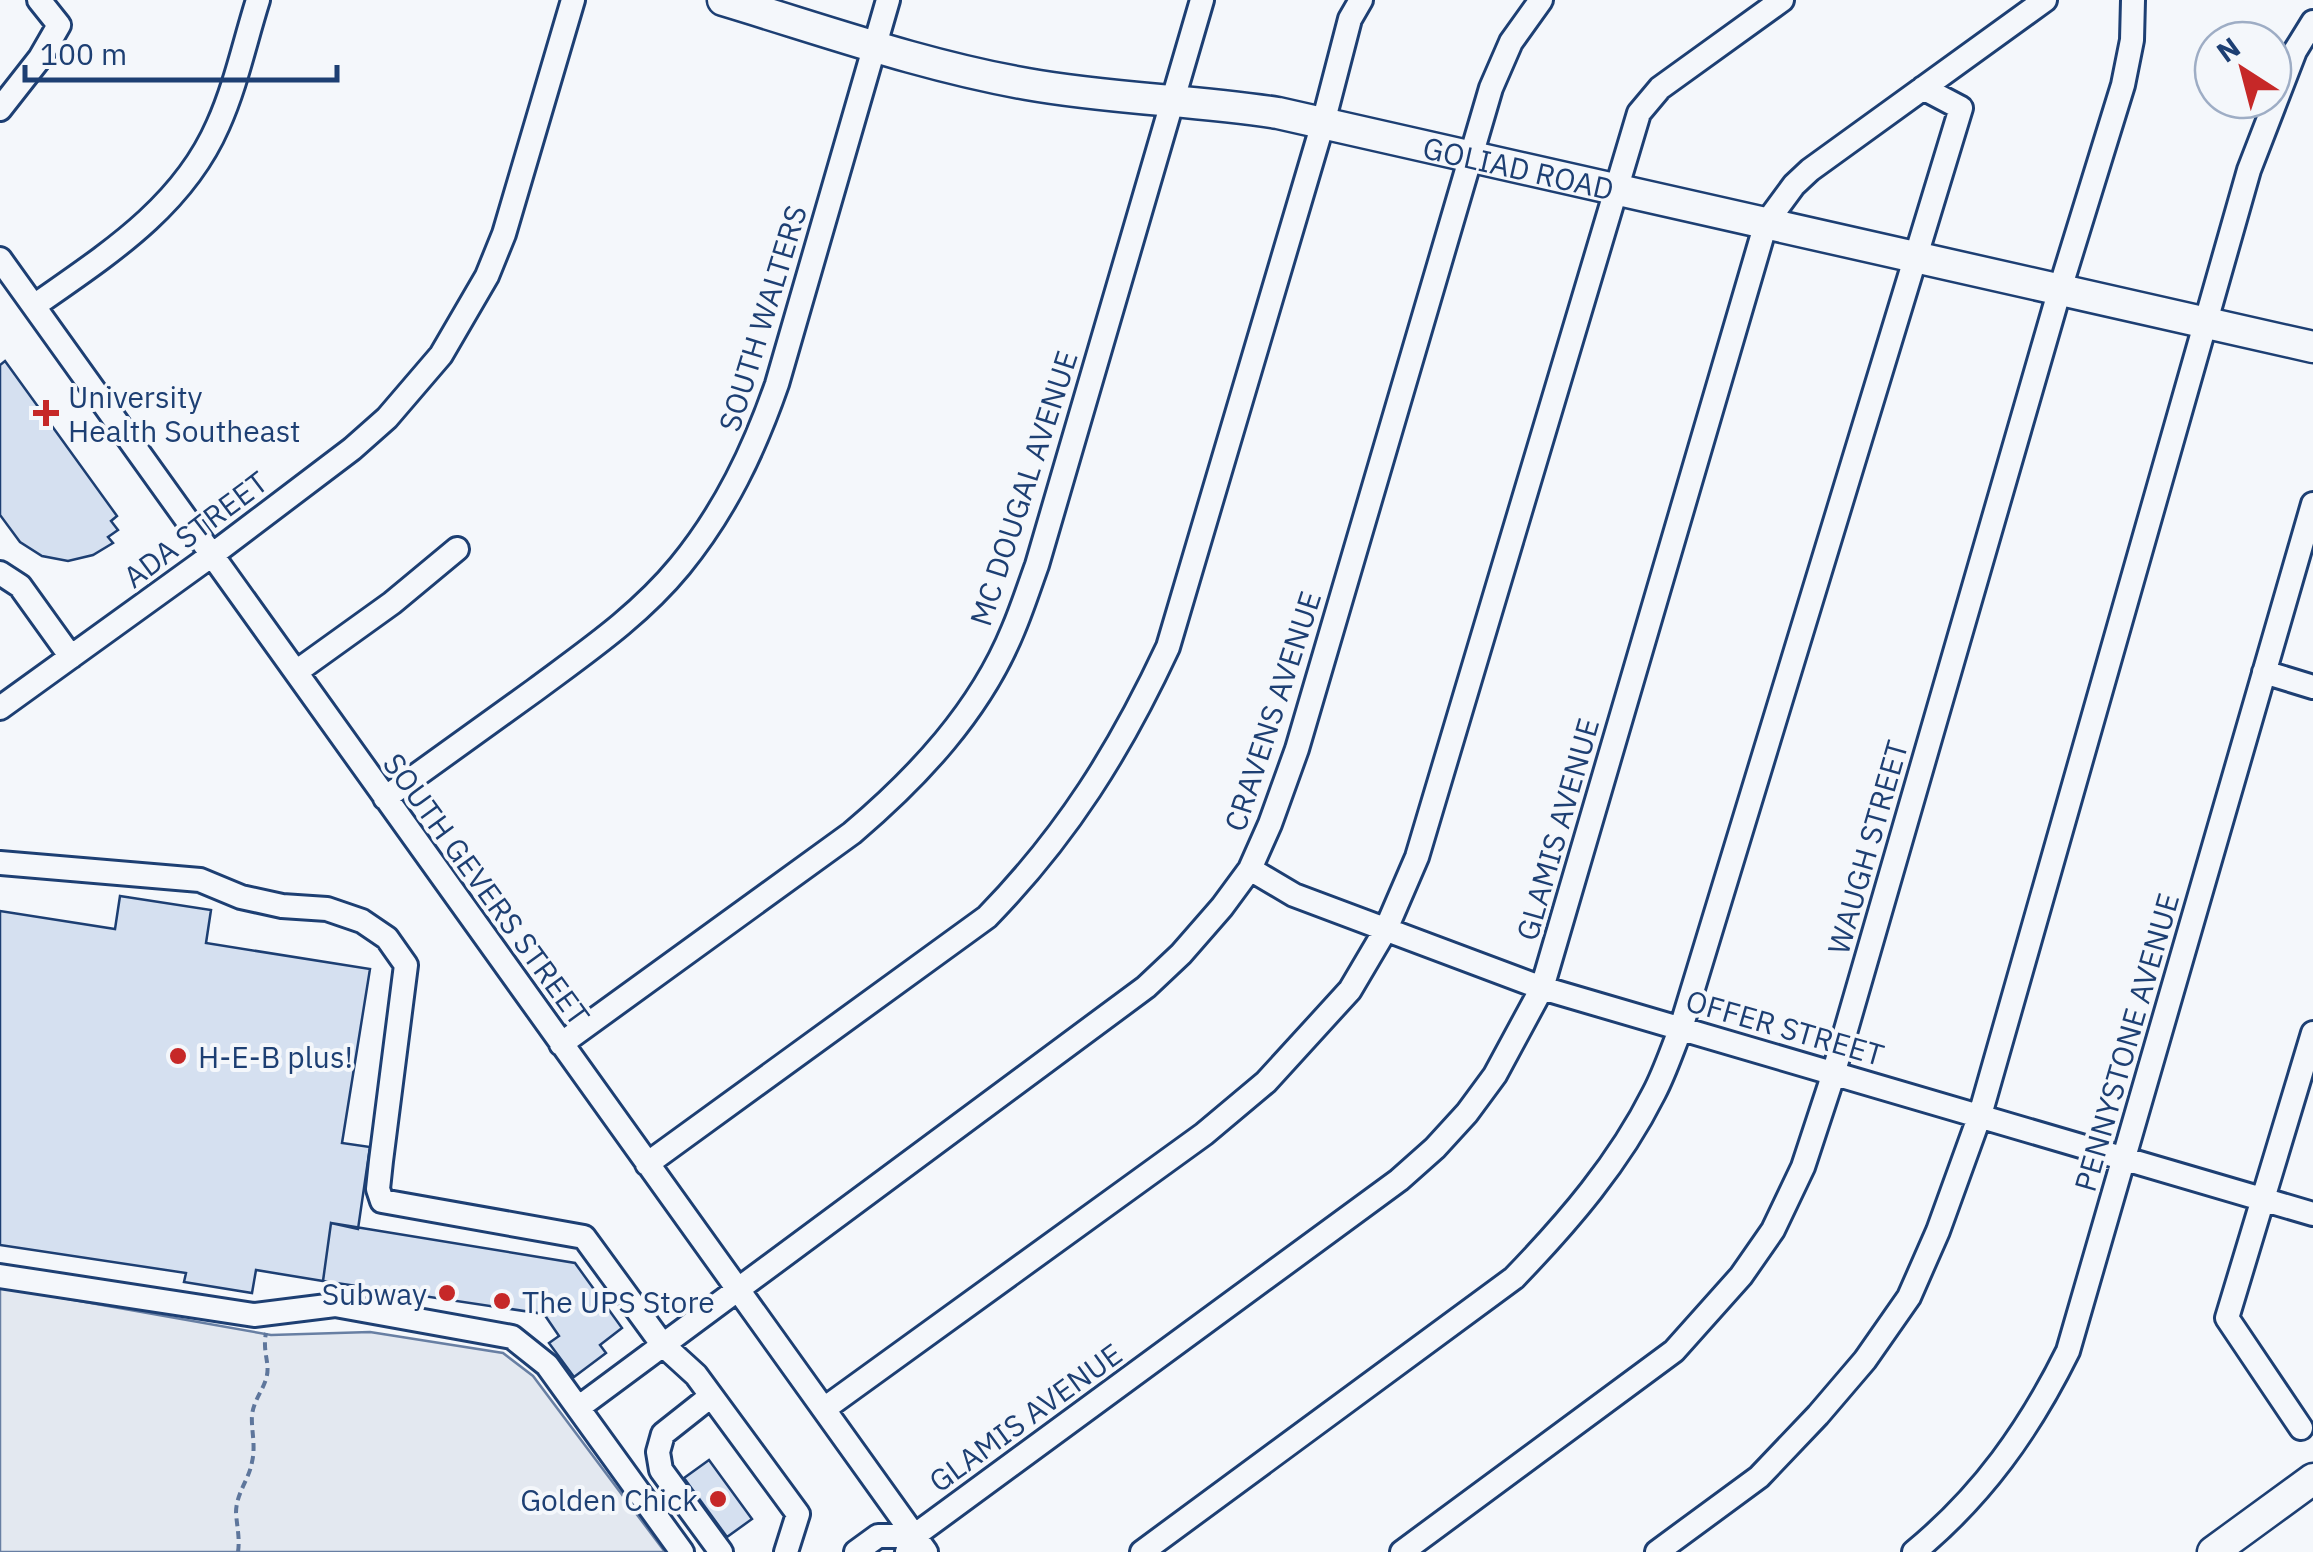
<svg xmlns="http://www.w3.org/2000/svg" width="2313" height="1552" font-family="'IBM Plex Sans',sans-serif">
<style>
.parking{fill:#e3e8f0;stroke:#687fa3;stroke-width:2.5}
.building{fill:#d5e0f0;stroke:#1d3f73;stroke-width:2.5}
.lines{fill:none;stroke-linecap:round;stroke-linejoin:round}
.minor-casing{stroke:#1d3f73;stroke-width:28}
.major-casing{stroke:#1d3f73;stroke-width:35}
.path{stroke:#5e769c;stroke-width:4;stroke-dasharray:8 5;stroke-linecap:butt}
.minor{stroke:#f4f7fb;stroke-width:22}
.major{stroke:#f4f7fb;stroke-width:30}
.poi-dot{fill:#c62828;stroke:#f4f7fb;stroke-width:4}
.labels{text-anchor:middle;dominant-baseline:central;stroke-width:8;stroke-linejoin:round;paint-order:stroke}
.street-label{font-size:30px;fill:#1d3f73;stroke:#f4f7fb}
.poi-label{font-size:30px;fill:#1d3f73;stroke:#f4f7fb;text-anchor:start}
</style>
<rect width="100%" height="100%" fill="#f4f7fb"/>
<path class="parking" d="M0,1287L271,1335L370,1332L503,1353L533,1376L665,1552H0Z"/>
<path class="building" d="M5,361L117,516L111,521L118,530L108,537L113,543L93,555L68,561L42,556L20,542L0,515V365Z
M120,896L211,910L206,943L370,969L342,1143L370,1147L358,1229L331,1223L323,1281L256,1270L252,1293L184,1282L186,1273L0,1245V911L115,929Z
M331,1223L575,1263L622,1328L600,1345L606,1353L574,1377L549,1343L559,1336L544,1314L323,1281Z
M709,1460L752,1519L727,1537L684,1478Z"/>
<g class="lines">
<defs>
<path id="minor" d="M0,109L40,58L59,25L39,0
M0,259L926,1552
M34,306C105,256 182,208 218,125C236,85 245,41 258,0
M0,573L20,586L71,657
M296,672L392,603L457,549
M2264,672L2313,687
M0,708L212,555L352,449L387,418L441,355L487,276L504,234L573,0
M385,798C435,762 485,726 535,690C586,652 639,616 680,566C725,511 754,450 777,384L888,0
M0,863L200,880L241,897L282,906L327,909L362,921L387,938L406,965L381,1161L378,1189L382,1201L584,1237L662,1344L696,1375L798,1514L786,1552
M1250,869L1294,895L1542,988L2313,1214
M561,1044L852,833C918,777 980,711 1013,630C1022,609 1029,587 1037,565L1202,0
M647,1164L987,917C1067,835 1120,750 1168,647L1323,123L1350,19L1361,0
M0,1276L254,1315L335,1305L512,1337L547,1365L682,1552
M711,1396L663,1434L658,1452L661,1470L721,1552
M578,1408L1146,987L1181,954L1222,907L1250,869L1270,824L1297,749L1491,88L1511,42L1541,0
M824,1409L1204,1134L1266,1082L1350,990L1386,929L1417,857L1639,113L1660,88L1782,0
M2301,1428L2227,1318L2313,1033
M856,1552L878,1536H914
M907,1552L914,1536L1399,1180L1435,1148L1467,1113L1495,1075L1542,988L1766,223L1794,185L1810,170L2045,0
M1142,1552L1514,1278C1568,1222 1619,1163 1654,1093C1665,1072 1672,1050 1681,1028L1961,108L1923,88
M1402,1552L1674,1351L1741,1276L1773,1230L1803,1167L1830,1085L2060,289L2123,85L2132,40L2133,0
M1657,1552L1759,1477L1818,1415L1865,1360L1909,1297L1938,1231L1980,1115L2249,170L2295,51L2313,22
M1914,1552C1982,1496 2029,1430 2068,1351L2313,504"/>
<g id="major">
<path id="s1" d="M723,0C823,30 924,66 1027,84C1110,99 1195,100 1278,113L2313,347"/>
<path d="M2213,1552L2313,1479"/>
</g>
</defs>
<use href="#minor" class="minor-casing"/>
<use href="#major" class="major-casing"/>
<path class="path" d="M238,1552C240,1538 237,1527 236,1513C236,1493 249,1480 252,1462C256,1445 251,1430 252,1415C254,1400 262,1392 266,1379C271,1364 262,1353 266,1333"/>
<use href="#minor" class="minor"/>
<use href="#major" class="major"/>
</g>
<g class="poi-dot">
<path d="M41 398h10v10h10v10h-10v10h-10v-10h-10v-10h10z"/>
<circle cx="178" cy="1056" r="10"/>
<circle cx="447" cy="1293" r="10"/>
<circle cx="502" cy="1301" r="10"/>
<circle cx="718" cy="1499" r="10"/>
</g>
<g class="labels">
<g class="street-label">
<text stroke="none"><textPath href="#s1" startOffset="815">GOLIAD ROAD</textPath></text>
<text transform="translate(762 318) rotate(-73)">SOUTH WALTERS</text>
<text transform="translate(1023 488) rotate(-72)">MC DOUGAL AVENUE</text>
<text transform="translate(195 529) rotate(-37)">ADA STREET</text>
<text transform="translate(1272 711) rotate(-72)">CRAVENS AVENUE</text>
<text transform="translate(1557 829) rotate(-74)">GLAMIS AVENUE</text>
<text transform="translate(1867 847) rotate(-74)">WAUGH STREET</text>
<text transform="translate(487 889) rotate(54)">SOUTH GEVERS STREET</text>
<text transform="translate(1785 1027) rotate(16)">OFFER STREET</text>
<text transform="translate(2126 1042) rotate(-74)">PENNYSTONE AVENUE</text>
<text transform="translate(1025 1417) rotate(-36)">GLAMIS AVENUE</text>
</g>
<g class="poi-label">
<text x="68" y="396">University<tspan x="68" dy="34">Health Southeast</tspan></text>
<text x="198" y="1056">H-E-B plus!</text>
<text x="427" y="1293" text-anchor="end">Subway</text>
<text x="522" y="1301">The UPS Store</text>
<text x="698" y="1499" text-anchor="end">Golden Chick</text>
</g>
</g>
<g transform="translate(2243 70) rotate(324)"><circle r="48" fill="#f4f7fb" stroke="#9eadc5" stroke-width="2.5"/>
<path d="M0-8L18 38L0 25L-18 38Z" fill="#c62828"/>
<text y="-15" font-size="28" font-weight="bold" text-anchor="middle" fill="#1d3f73">N</text>
</g>
<path d="M25 65v15h312v-15" fill="none" stroke="#1d3f73" stroke-width="5"/>
<text x="40" y="65" font-size="30" fill="#1d3f73" stroke="#f4f7fb" stroke-width="8" paint-order="stroke">100 m</text>
</svg>
